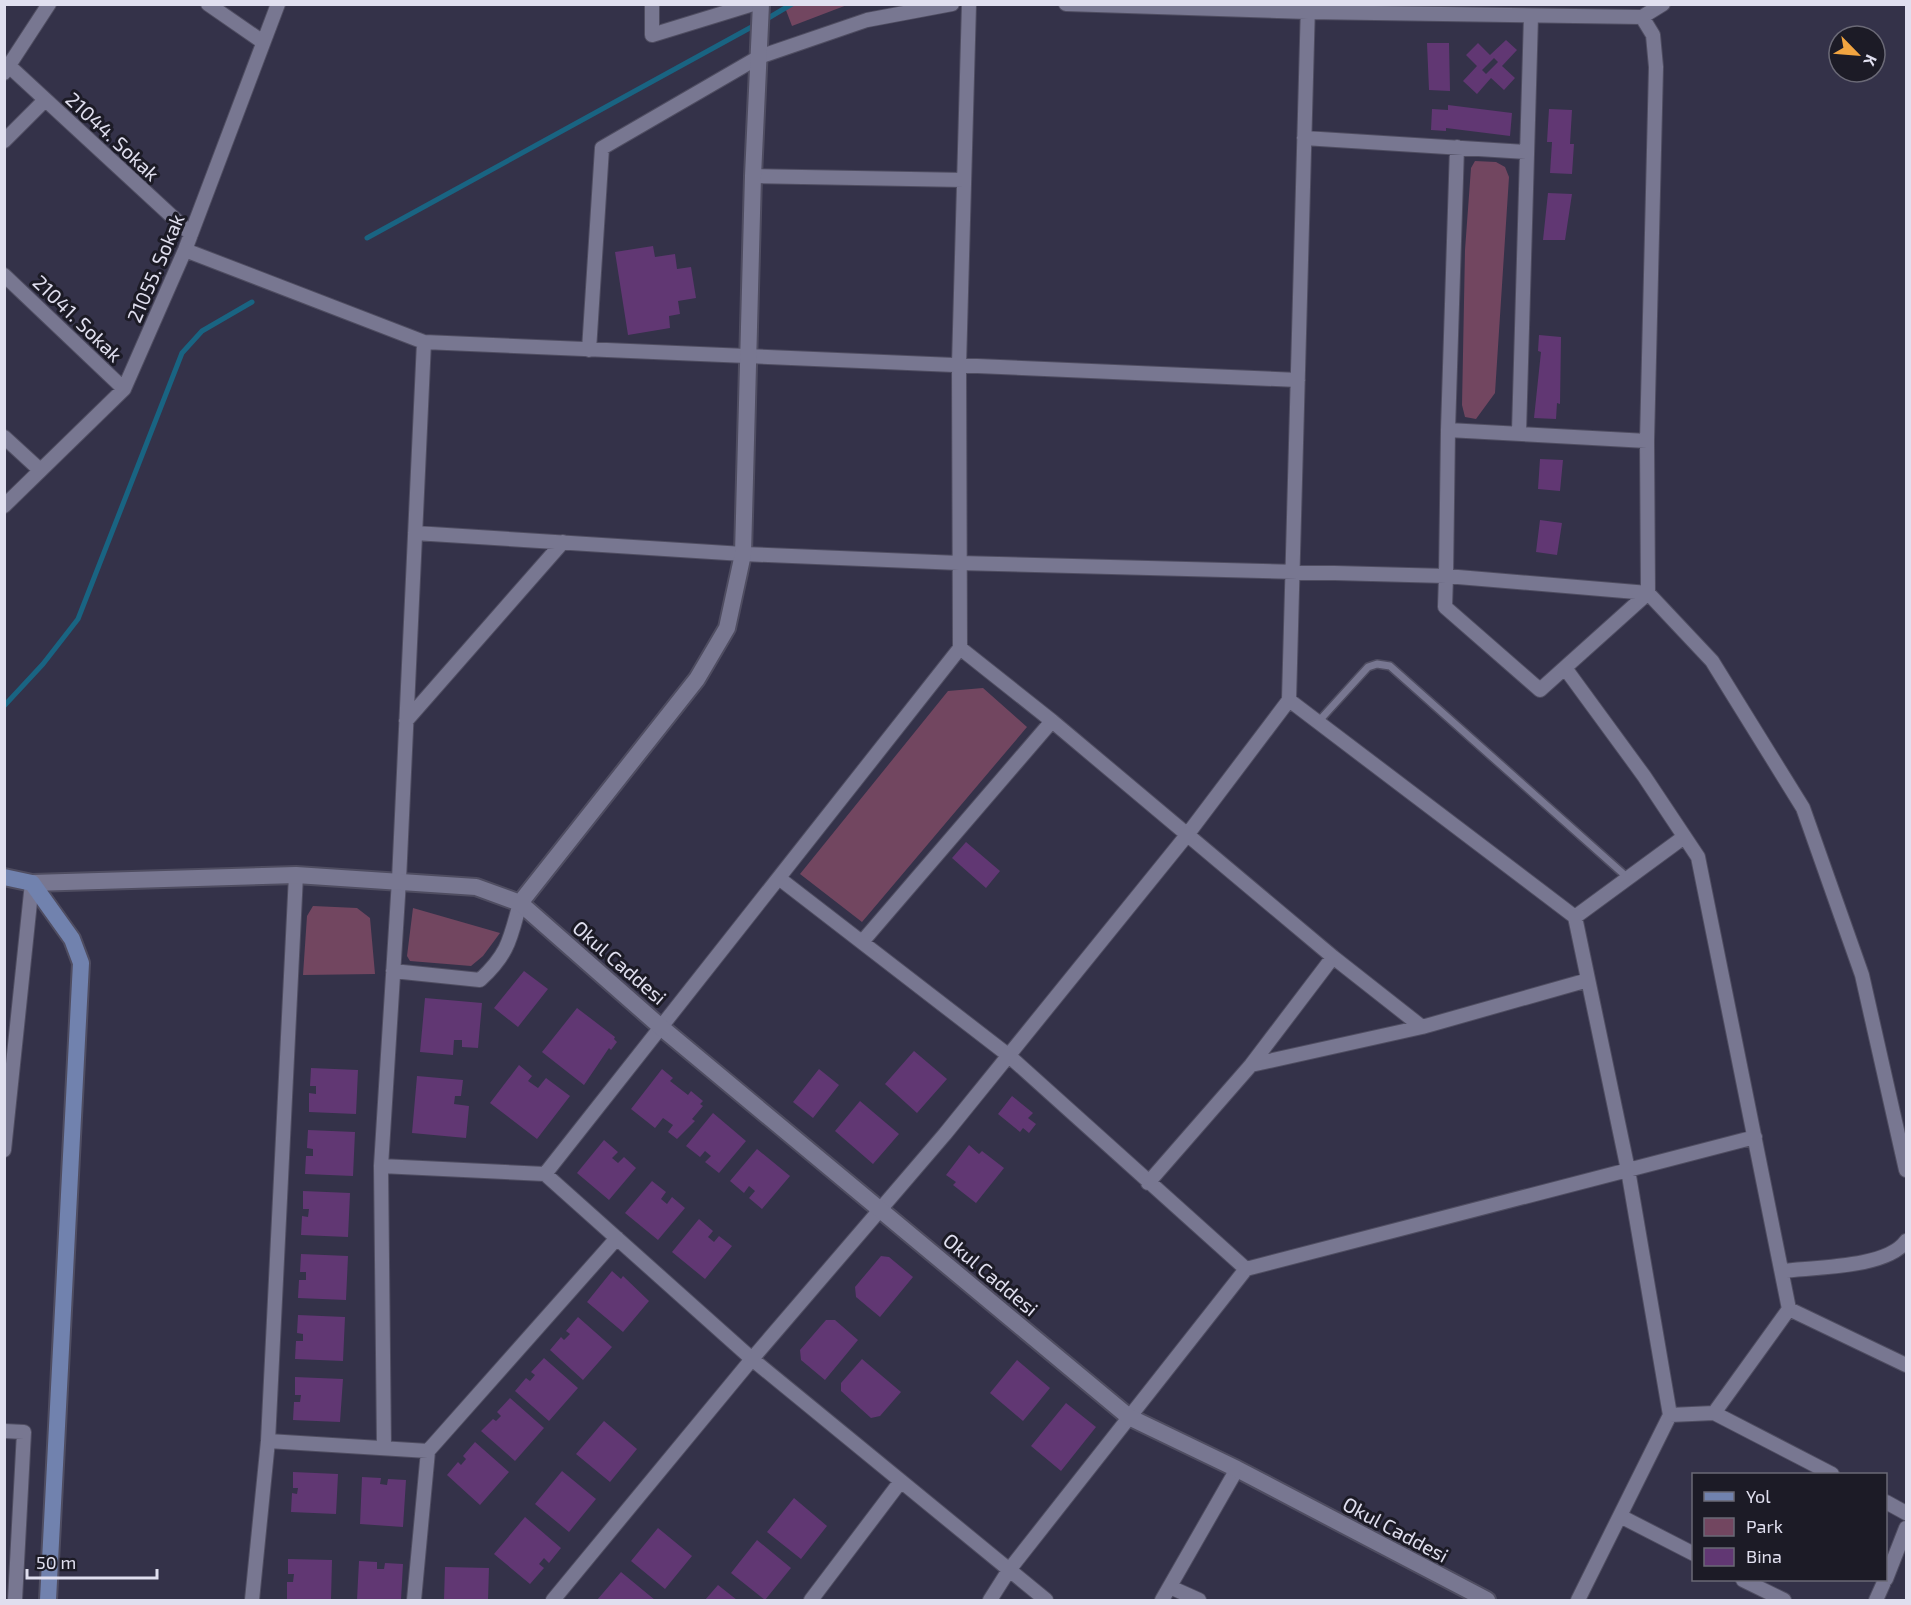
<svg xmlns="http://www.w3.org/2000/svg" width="1911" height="1605" font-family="'Exo 2',sans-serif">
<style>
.green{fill:#724660}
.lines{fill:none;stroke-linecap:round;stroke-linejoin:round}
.stream{stroke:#196482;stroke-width:5}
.building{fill:#613773;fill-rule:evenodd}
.service-casing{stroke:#4f4d61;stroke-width:10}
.minor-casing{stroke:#4f4d61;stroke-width:16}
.tertiary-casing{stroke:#4f4d61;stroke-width:20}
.secondary-casing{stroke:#4f4d61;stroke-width:20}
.service{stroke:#787791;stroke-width:7}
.minor{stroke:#787791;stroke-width:14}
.tertiary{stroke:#787791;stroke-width:16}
.secondary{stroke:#7182ae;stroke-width:16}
.labels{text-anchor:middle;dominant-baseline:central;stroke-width:6;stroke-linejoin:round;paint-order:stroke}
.street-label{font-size:20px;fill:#e0dfef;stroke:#1c1b26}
</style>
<rect width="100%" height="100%" fill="#343249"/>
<path class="green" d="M784,5V4L847,5L792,26Z
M1475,161L1496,162L1505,167L1509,177L1495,393L1476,419L1465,417L1462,405L1465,250L1471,168Z
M983,688L1027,727L862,922L800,874L948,691Z
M313,906L357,908L370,918L375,974L303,975L307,916Z
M413,908L500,933L483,956L471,966L410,961L407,956Z"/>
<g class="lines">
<path class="stream" d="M765,20L792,4
M367,238L757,24
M4,706L43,664L78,619L182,353L202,331L252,302"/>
</g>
<path class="building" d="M1506,40L1517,50L1502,66L1515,78L1504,90L1491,78L1477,94L1463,81L1477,66L1466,55L1478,43L1490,55ZM1494,58L1498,62L1486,74L1482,70Z
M1427,43H1449L1450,91L1429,90Z
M1448,105L1512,113L1510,136L1446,128V131L1431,130L1432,109L1448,110Z
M1549,109L1572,110L1570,144H1574L1572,174L1550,173L1552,142H1547Z
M1548,193L1572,194L1565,240H1543Z
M653,246L655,257L675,254L677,269L691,267L696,298L678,301L680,314L669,316L670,328L628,335L615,252Z
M1539,335L1561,337L1560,404L1557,403L1556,419L1534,418L1541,352L1538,351Z
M1540,459L1563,460L1560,491L1538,489Z
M1540,520L1562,523L1557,555L1536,552Z
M966,842L1000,871L986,888L952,858Z
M524,971L548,989L518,1027L494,1008Z
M425,998L482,1003L478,1048L462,1047V1040H454L453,1055L420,1052Z
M577,1008L615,1037L614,1039L617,1042L611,1050L609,1048L584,1085L542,1052Z
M914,1051L947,1079L917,1113L885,1084Z
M519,1065L532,1076L528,1081L538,1088L546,1078L570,1096L537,1139L490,1103Z
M311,1068L358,1070L356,1114L309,1112V1093L316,1094V1086H310Z
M662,1069L673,1078L670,1081L688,1095L691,1091L703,1101L700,1104L703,1106L692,1119L695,1121L677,1139L668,1132L673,1125L663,1118L655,1128L631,1109Z
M819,1069L839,1085L813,1118L793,1102Z
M417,1076L463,1080L461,1096H455L454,1104L469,1106L466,1138L412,1133Z
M1012,1096L1033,1113L1028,1118L1036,1124L1029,1133L1023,1128L1020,1132L998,1114Z
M860,1101L899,1134L873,1164L835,1131Z
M713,1113L746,1141L719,1173L705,1162L711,1156L705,1151L700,1157L686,1146Z
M308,1130L355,1132L353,1176L305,1174L306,1156H313V1149L307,1148Z
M604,1140L618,1152L612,1158L618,1163L624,1157L636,1168L609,1200L577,1173Z
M969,1145L979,1154L982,1151L1004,1168L976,1203L953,1185L956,1182L946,1175Z
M757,1149L790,1176L762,1209L749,1198L755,1191L749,1186L744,1193L730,1181Z
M652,1181L666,1192L661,1199L667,1204L672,1197L685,1208L658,1240L625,1213Z
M303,1191L350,1193L348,1237L301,1235L302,1216L308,1217L309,1209H303Z
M699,1219L713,1231L708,1237L714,1242L719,1236L732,1246L705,1279L672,1252Z
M301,1254L348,1256L346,1300L298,1298L299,1280H306V1272H300Z
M881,1256L889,1257L913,1277L880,1317L856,1297L855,1287Z
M612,1271L621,1279L623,1276L649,1301L623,1332L587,1302Z
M298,1315L345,1317L343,1361L295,1359L296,1341H303V1334L297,1333Z
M578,1317L612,1347L583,1380L550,1350L561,1337L564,1340L570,1334L566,1331Z
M826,1320H835L858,1340L825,1380L801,1360L800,1350Z
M544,1358L578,1388L549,1421L515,1391L526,1378L530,1381L535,1375L531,1372Z
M862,1359L901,1392L880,1416L871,1418L841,1391V1383Z
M1017,1360L1050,1388L1023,1421L990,1393Z
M295,1377L343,1379L340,1422L293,1420L294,1402H300L301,1395H295Z
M510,1398L544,1428L515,1461L481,1431L493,1419L496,1421L501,1416L497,1412Z
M1066,1403L1096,1427L1061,1471L1031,1446Z
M604,1421L637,1449L610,1482L576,1454Z
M475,1442L509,1472L480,1505L447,1475L458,1462L461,1465L466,1459L463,1456Z
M562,1471L596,1499L569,1532L535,1504Z
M293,1472L338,1474L336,1514L291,1512L292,1493L297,1494L298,1488H293Z
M362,1477L381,1478L380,1484L387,1485L388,1479L406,1480L403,1527L360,1524Z
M794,1498L827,1526L801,1559L767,1532Z
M525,1517L561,1548L549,1563L544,1558L539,1564L544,1568L530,1584L494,1554Z
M658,1528L692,1556L665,1589L631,1561Z
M757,1540L791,1568L765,1600L731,1573Z
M288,1559L332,1560L331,1600L287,1599V1582H293L294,1574H288Z
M359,1561L377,1562V1569H384L385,1563L403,1564L401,1600H357Z
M445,1567L489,1568L488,1600H444Z
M621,1572L655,1600H597Z
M718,1585L737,1600H705Z"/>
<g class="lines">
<defs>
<path id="service" d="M1318,722L1368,667L1377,664L1390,666L1628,878"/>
<path id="minor" d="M208,4L263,42
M652,4V35L753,4
M1066,4L1308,12L1642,17
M1642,17L1653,35L1656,67L1647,441L1648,593L1446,576L1448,430L1647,441
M1642,17L1663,4
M9,66L191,234
M4,73L49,4
M1304,138L1527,152
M4,141L45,100
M753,176L964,180
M185,250L424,342
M4,275L124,389
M589,350L602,148L759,57L867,20L952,4
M1448,430L1457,147
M1519,432L1531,16
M4,437L40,470
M4,506L124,389L185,250L278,4
M415,533L743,554L959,563L1446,576L1445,607L1540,690L1648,593L1712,661L1803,808L1862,975L1906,1170
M960,648L1052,721
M1565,668L1644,776L1698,857L1789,1309L1714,1413L1832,1474
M1289,700L1575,917L1628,1170L1670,1415
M406,721L563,542
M780,879L1008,1055L1246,1269
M1575,917L1684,837
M862,942L1052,721L1333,957L1422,1027
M393,971L480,980C509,953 510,939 520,903
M1251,1065L1422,1027L1588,980
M4,1150L32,883
M381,1166L545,1174L752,1359L1046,1600
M545,1174L960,648L959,365L969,4
M1148,1183L1251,1065L1333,957
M1782,1271C1814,1267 1887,1268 1906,1241
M1789,1309L1906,1365
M4,1431L24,1432L15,1600
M268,1441L428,1451L617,1238
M384,1448L381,1166L399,880L424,342L1298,380
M1886,1502L1906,1513
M1620,1516L1694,1554
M1886,1579L1906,1528
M1743,1580L1784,1600
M1170,1587L1199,1600
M252,1600L268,1441L296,875
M414,1600L428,1451
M553,1600L752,1359L945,1134L1187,835L1289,700L1308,4
M811,1600L901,1481
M990,1600L1009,1570L1246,1269L1755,1137
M1162,1600L1237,1469
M1578,1600L1670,1415L1714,1413
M1876,1600L1885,1580"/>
<path id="tertiary" d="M32,883L296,875L476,887L520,903L662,1028L1129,1417L1237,1469L1487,1600
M520,903L697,679L727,628L743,554L753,176L761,4"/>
<path id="secondary" d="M4,877L32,883L72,939L81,963L48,1600"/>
</defs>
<use href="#service" class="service-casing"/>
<use href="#minor" class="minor-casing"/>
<use href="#tertiary" class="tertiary-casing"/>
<use href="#secondary" class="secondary-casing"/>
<use href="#service" class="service"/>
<use href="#minor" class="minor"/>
<use href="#tertiary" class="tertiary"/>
<use href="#secondary" class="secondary"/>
</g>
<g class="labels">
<g class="street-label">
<text transform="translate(113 136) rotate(43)">21044. Sokak</text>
<text transform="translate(155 268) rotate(-67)">21055. Sokak</text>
<text transform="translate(78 318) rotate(44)">21041. Sokak</text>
<text transform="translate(620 962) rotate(41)">Okul Caddesi</text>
<text transform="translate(991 1274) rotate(40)">Okul Caddesi</text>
<text transform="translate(1396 1529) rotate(28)">Okul Caddesi</text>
</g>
</g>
<rect width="1911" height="1605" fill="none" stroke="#e0dfef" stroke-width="12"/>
<rect x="1692" y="1473" width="195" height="108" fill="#1c1b26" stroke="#6a6976" stroke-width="1.5"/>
<rect x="1704" y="1492" width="30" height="9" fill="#7182ae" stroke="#6a6976" stroke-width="1.5"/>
<text x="1746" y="1503" font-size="18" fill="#e0dfef">Yol</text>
<rect x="1704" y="1518" width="30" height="18" fill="#724660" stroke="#6a6976" stroke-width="1.5"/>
<text x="1746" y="1533" font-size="18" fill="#e0dfef">Park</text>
<rect x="1704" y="1548" width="30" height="18" fill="#613773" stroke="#6a6976" stroke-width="1.5"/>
<text x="1746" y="1563" font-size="18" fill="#e0dfef">Bina</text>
<g transform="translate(1857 54) rotate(115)"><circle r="28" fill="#1c1b26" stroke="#6a6976" stroke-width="1.5"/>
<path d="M0-4.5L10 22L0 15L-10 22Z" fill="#f2a541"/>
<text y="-9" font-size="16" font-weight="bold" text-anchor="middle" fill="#e0dfef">K</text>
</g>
<path d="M27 1569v9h130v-9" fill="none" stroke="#e0dfef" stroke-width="3"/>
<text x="36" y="1569" font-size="18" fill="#e0dfef" stroke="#1c1b26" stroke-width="4.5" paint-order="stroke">50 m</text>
</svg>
